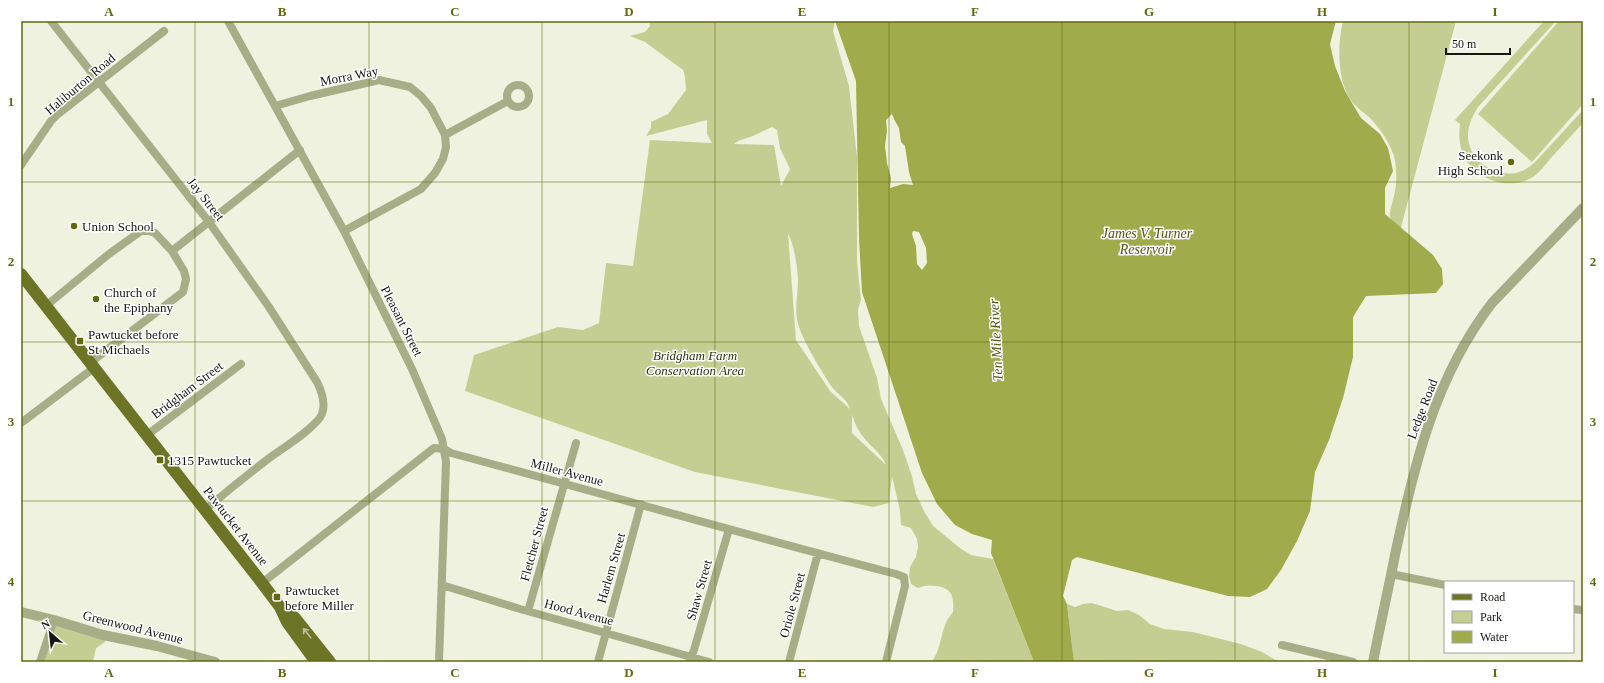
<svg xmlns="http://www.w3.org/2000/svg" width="1604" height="683" font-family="Georgia,serif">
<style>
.green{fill:#c5ce92;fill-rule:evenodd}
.water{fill:#a0ab4c;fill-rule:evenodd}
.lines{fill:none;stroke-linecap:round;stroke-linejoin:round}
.minor{stroke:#a7ad86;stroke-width:8}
.tertiary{stroke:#a7ad86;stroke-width:10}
.primary{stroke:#6c7526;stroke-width:12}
.oneway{stroke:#bdc19d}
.grid{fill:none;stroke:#61690c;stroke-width:1;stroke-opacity:0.55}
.poi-dot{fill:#61690c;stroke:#fff;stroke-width:1.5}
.labels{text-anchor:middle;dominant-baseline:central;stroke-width:3;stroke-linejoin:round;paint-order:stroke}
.street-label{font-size:13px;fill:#161710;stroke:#fff}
.poi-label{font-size:13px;fill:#161710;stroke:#fff;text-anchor:start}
.park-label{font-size:13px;font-style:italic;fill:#2f330a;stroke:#fff}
.water-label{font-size:14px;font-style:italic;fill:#505711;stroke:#fff}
.neatline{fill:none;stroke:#61690c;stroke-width:1.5}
.grid-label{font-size:13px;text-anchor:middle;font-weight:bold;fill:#61690c}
</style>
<rect width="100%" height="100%" fill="#eef2de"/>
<path class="green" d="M650,21H835L833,31L849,86L857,157V262L861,300L858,310L859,326L877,378L881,399L903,450L912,476L916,494L924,511L933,526L960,548L971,555L993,559L1034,662H931C943,650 939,627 953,612C954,597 953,589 937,586C930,585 925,585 918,588L911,584L909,576L910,567L916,557L918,547L917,539L911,528L901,525L900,511L892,476L889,503L873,507L695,472L465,391L474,355L558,327L583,330L599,323L606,263L633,266L650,140L712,143L707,134V120L646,136L651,128V122L668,114L686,90L685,77L683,70L645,42L630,36L645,32L650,26ZM772,127L777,130L780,148L790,169L781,186L774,145L734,144L738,141L753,136ZM788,234C794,243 798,270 798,281C798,295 794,310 798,324C805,345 819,367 831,386C837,395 847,398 850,409L830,391L796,340ZM852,415C855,423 858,431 864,438C871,447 882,454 886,465L852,433Z
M1343,21H1456L1400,231C1396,227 1391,223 1390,217C1389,210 1393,202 1394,196C1397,184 1397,168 1394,156C1389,142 1380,128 1370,118C1365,113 1358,109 1353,103C1337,84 1337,45 1343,21Z
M1544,21H1556L1478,107C1472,117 1468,125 1468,136C1468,161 1497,179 1519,172C1526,170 1532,165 1537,160L1583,110V123C1572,135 1561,147 1550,159C1545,165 1540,172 1533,177C1507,193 1468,177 1461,148C1459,140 1459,132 1460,124L1455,120Z
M1559,21L1583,22V104L1532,162L1478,114Z
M1092,603L1117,611L1128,610L1139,615L1150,624L1164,629L1193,632L1241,644L1262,652L1279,662H1074L1067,604L1075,607L1083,604Z
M57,623L105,640V642L96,648L93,662H44Z"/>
<path class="water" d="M835,21H1336L1330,44L1335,66L1345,91L1361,118L1380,134L1388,148L1393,171L1385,188V214L1433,255L1442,269L1443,284L1436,293L1366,296L1353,317V357L1343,398L1329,440L1315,472L1310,511L1297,541L1281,570L1267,589L1250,597L1228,596L1077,557L1072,560L1063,596L1067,604L1074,662H1034L991,553L992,540L972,534L955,525L937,504L922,473L862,292L859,239L856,81ZM892,114L895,121L899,128L901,142L905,146L909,172L913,185L903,184L890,188L891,178L887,163L885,146L887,131L886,120ZM913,231L919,232L926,248L927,263L922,270L917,264L916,246L912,234Z"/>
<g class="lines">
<path class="minor" d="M51,21L209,222L269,307L317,382C322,392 326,403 322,414C317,427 280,450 268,459C247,475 226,492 206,509
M228,21L344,231L412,369L442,439L446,462L439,662
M507 96a11 11 0 1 1 22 0a11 11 0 1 1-22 0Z
M275,106L310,96L379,80L410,87L421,96L431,108L445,135L446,147L443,159L435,173L421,189L344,231
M445,135L508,101
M21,165L51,121L58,114L164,31
M172,251L300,150
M47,305L109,254L141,231H149L155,233L172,251L184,271L186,279L183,292L91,362
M21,423L95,367
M147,435L241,364
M1391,574L1445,585
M262,583L434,448L444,449L451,453C600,493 747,535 896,574L904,577L905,586L886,662
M442,585L520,609L709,662
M1573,609L1582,610
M528,611L576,443
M1282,645L1353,662
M40,662L54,620
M598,662L641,504
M689,662L694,650L729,529
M789,662L818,553"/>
<path class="tertiary" d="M21,612L54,620L103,635L157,646L215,662
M1373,662C1380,626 1388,591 1395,555C1414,465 1435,377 1492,303L1583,208"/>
<path class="primary" d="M21,274L262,583L280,607L287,622L316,662
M282,608L295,618L330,662"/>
</g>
<defs><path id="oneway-shaft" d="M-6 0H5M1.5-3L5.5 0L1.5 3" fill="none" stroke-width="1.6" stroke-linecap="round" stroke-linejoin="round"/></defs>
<use class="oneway" href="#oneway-shaft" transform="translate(307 633) rotate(-129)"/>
<path class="grid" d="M195,21V662M369,21V662M542,21V662M715,21V662M889,21V662M1062,21V662M1235,21V662M1409,21V662M21,182H1583M21,342H1583M21,501H1583"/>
<g class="poi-dot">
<circle cx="1511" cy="162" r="4"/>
<circle cx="74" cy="226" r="4"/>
<circle cx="96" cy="299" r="4"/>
<rect x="76" y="337" width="8" height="8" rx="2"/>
<rect x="156" y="456" width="8" height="8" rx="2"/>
<rect x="273" y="593" width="8" height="8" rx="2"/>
</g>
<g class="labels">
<g class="street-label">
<text transform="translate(349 76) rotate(-11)">Morra Way</text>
<text transform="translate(80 84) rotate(-40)">Haliburton Road</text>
<text transform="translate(206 199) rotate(52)">Jay Street</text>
<text transform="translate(402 321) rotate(63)">Pleasant Street</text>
<text transform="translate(187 390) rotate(-37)">Bridgham Street</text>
<text transform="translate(1422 409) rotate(-69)">Ledge Road</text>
<text transform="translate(567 472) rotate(15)">Miller Avenue</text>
<text transform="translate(236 526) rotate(52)">Pawtucket Avenue</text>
<text transform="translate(534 544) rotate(-75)">Fletcher Street</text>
<text transform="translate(611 568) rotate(-74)">Harlem Street</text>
<text transform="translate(699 590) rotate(-74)">Shaw Street</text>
<text transform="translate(792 605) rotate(-75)">Oriole Street</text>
<text transform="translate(579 612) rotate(15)">Hood Avenue</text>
<text transform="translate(133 627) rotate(14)">Greenwood Avenue</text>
</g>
<g class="poi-label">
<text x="1503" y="155" text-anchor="end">Seekonk<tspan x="1503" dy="15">High School</tspan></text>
<text x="82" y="226">Union School</text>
<text x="104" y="292">Church of<tspan x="104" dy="15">the Epiphany</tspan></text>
<text x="88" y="334">Pawtucket before<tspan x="88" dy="15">St Michaels</tspan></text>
<text x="168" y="460">1315 Pawtucket</text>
<text x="285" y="590">Pawtucket<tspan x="285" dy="15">before Miller</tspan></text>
</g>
<g class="park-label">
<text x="695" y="355">Bridgham Farm<tspan x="695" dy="15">Conservation Area</tspan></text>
</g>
<g class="water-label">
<text x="1147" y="233">James V. Turner<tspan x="1147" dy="16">Reservoir</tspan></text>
<text transform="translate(996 340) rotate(-93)">Ten Mile River</text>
</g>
</g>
<rect width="1604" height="683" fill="none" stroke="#ffffff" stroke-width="44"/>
<rect x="1444" y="581" width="130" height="72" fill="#ffffff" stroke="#a2a29f"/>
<rect x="1452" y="594" width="20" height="6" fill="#6c7526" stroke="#a2a29f"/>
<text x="1480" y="601" font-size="12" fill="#161710">Road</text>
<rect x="1452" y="611" width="20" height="12" fill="#c5ce92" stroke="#a2a29f"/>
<text x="1480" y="621" font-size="12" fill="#161710">Park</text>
<rect x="1452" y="631" width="20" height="12" fill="#a0ab4c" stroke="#a2a29f"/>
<text x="1480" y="641" font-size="12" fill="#161710">Water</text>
<g transform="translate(50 633) rotate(332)" stroke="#ffffff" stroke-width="3" paint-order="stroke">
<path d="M0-3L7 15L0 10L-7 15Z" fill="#161710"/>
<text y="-6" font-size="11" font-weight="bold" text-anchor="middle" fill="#161710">N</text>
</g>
<path d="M1446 48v6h64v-6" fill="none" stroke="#161710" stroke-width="2"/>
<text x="1452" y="48" font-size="12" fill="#161710" stroke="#ffffff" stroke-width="3" paint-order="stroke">50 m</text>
<rect x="22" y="22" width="1560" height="639" class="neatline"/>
<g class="grid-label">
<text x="109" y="16">A</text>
<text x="282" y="16">B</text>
<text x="455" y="16">C</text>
<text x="629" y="16">D</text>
<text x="802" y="16">E</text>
<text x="975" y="16">F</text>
<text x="1149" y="16">G</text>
<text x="1322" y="16">H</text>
<text x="1495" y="16">I</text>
<text x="11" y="106">1</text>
<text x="1593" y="106">1</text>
<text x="11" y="266">2</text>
<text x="1593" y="266">2</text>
<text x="11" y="426">3</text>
<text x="1593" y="426">3</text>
<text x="11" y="586">4</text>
<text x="1593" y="586">4</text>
<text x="109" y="677">A</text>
<text x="282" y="677">B</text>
<text x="455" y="677">C</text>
<text x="629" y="677">D</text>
<text x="802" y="677">E</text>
<text x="975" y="677">F</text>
<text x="1149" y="677">G</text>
<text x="1322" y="677">H</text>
<text x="1495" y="677">I</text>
</g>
</svg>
